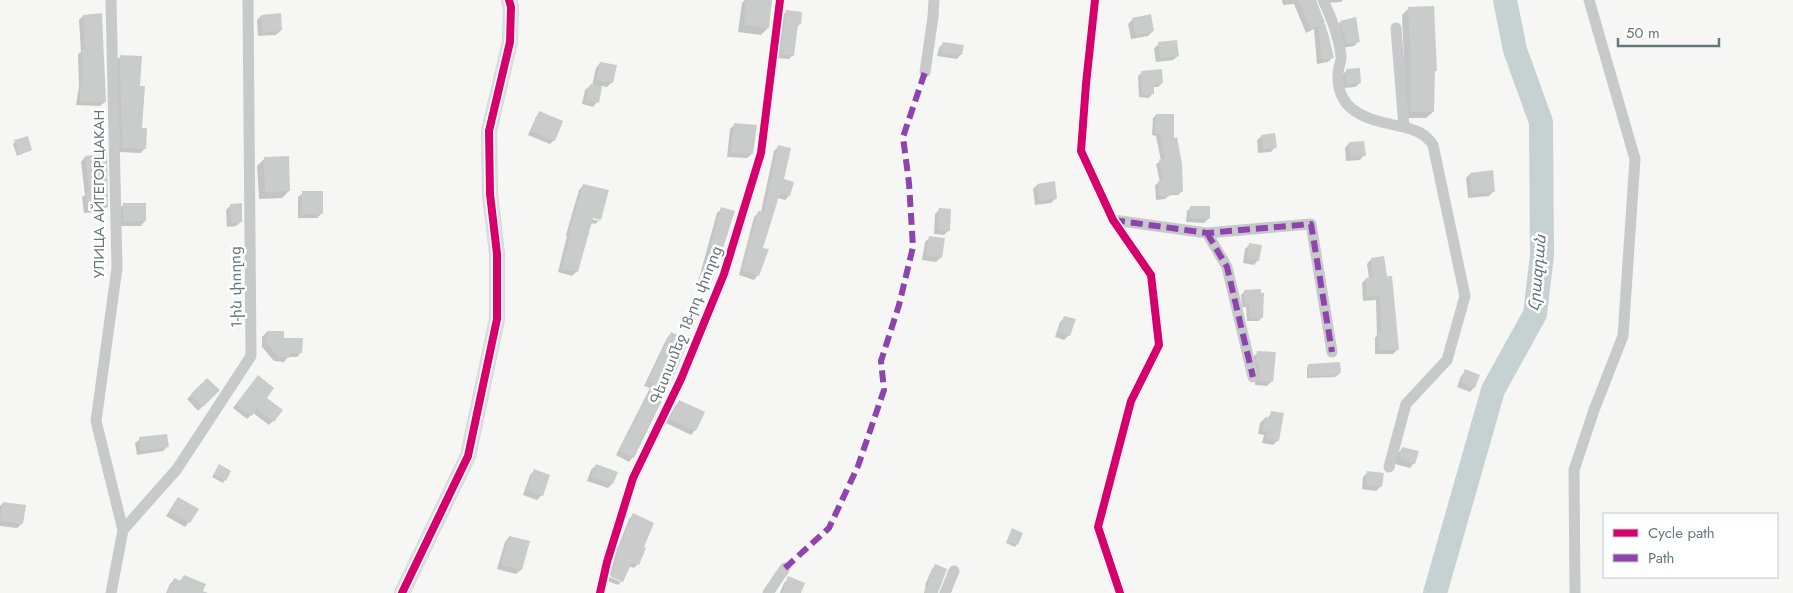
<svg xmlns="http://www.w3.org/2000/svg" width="1793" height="593" font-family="Jost,'Noto Sans Armenian',sans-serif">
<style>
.shadow{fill:#0003;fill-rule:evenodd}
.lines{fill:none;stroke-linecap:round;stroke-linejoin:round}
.river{stroke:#c6d1d1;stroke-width:24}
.building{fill:#cacccc}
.secondary-casing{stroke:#d1d2d2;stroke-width:16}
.street{stroke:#c7c9ca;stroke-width:11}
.secondary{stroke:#dddede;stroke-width:15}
.quiet{stroke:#8e44ad;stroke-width:6;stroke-dasharray:12 6;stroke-linecap:butt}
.cycleway-casing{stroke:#fff;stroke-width:11}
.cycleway{stroke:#d6006c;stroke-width:8}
.labels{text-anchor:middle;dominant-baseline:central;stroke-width:5;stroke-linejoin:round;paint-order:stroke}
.street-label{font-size:15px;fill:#66777c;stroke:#fff}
.water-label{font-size:16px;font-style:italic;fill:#607677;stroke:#fff}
</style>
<rect width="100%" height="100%" fill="#f6f6f5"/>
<path class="shadow" d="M745,0H771L768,28L761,35L738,32L742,3Z
M1282,0H1315L1320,26L1332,58L1328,62L1317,64L1314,29L1306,33L1294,4L1283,5Z
M1324,0H1343L1341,2L1326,3Z
M1408,9L1434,72L1433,112L1426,118H1404L1405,83L1402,15Z
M787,11L800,24L796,27L793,55L789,59L777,58L782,16Z
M83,16L105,102L100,106L76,105L79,86L78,54L81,52L79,20Z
M261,16L281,30L276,35L258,36L257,20Z
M1133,19L1153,31L1148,36L1131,39L1128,24Z
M1340,22L1359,41L1354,46L1342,48L1336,26Z
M943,43L961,54L957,59L937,56L939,48Z
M1159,44L1178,56L1173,60L1156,62L1154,48Z
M120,57L139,87L141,129L145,148L141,153L118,152L116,61Z
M600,63L612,82L607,87L601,86L597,102L593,107L582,104L585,90L590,86H592L596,68Z
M1347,70L1360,83L1355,87L1342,88V75Z
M1142,72L1162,83L1158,87H1153L1152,94L1149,98L1139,97L1138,76Z
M540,113L554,140L550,144L528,135L536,117Z
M1156,115L1172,140L1182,191L1178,195H1169L1165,199L1156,200L1155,185L1160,182L1156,164L1161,161L1156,136L1152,135L1153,118Z
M735,124L752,154L747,158L727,157L730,129Z
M1262,136L1275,147L1271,152L1258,153L1257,140Z
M15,142L31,150L17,156L13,144Z
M1349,143L1364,155L1360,160L1346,161L1345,148Z
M779,146L783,180L789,196L785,200L777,198L762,248L758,275L754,280L739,275L754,217L759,212H761L774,151Z
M85,157L107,207L102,212L84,213L82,197L85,195L81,162Z
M264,159L289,191L282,198L259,199L257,166Z
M1470,174L1494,191L1489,196L1468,198L1466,178Z
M584,185L600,220L595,224L591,223L577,271L572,276L558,272L567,236L566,235L579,190ZM588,215L599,218V221L587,218Z
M1037,185L1056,198L1051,203L1035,205L1033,189Z
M303,193L321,214L317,218H298V197Z
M124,204L145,221L141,226H119V209Z
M231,205L241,222L236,226L227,227L226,210Z
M1191,207L1208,219L1204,223L1186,222L1187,211Z
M722,209L734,212L711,282L707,286L698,282L717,213Z
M940,209L949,230L944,235L934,234L935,214Z
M930,237L941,257L936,262L922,260L925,242Z
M1250,244L1258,260L1254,265L1243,263L1245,249Z
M1371,259L1397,350L1393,354H1375V338L1377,335L1376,300L1363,301L1362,283L1366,279H1369L1367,264Z
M1245,291L1262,317L1259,321H1247L1246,307H1242L1241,295Z
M1065,317L1069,335L1064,340L1055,337L1060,322Z
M267,332L283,339L301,352L297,357H288L284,362L274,361L262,347V337Z
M671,333L633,457L629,462L616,455L650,388L644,386L667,338Z
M1258,352L1272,381L1267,386L1255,385L1256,369L1253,357Z
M1309,365L1340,373L1335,377L1307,378V367Z
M1466,371L1474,388L1470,392L1457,387L1461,376Z
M207,379L218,390L198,411L187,399Z
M254,381L265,398L273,421L269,425L253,413L247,419L233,408Z
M679,402L695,430L691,435L666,423L675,406Z
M1272,412L1278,440L1273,445L1262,443L1264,435L1258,434L1260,423L1265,418L1267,419Z
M140,439L167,447L163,451L137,455L135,443Z
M1403,448L1414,463L1410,468L1395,464L1398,453Z
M596,465L612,484L608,488L587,481L591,470Z
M219,466L229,471L223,483L212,477Z
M534,471L542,495L537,500L523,495L530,475Z
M1368,472L1381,486L1376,491L1362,489L1363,477Z
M178,498L189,522L185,527L166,516Z
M3,503L22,524L17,528L0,526V506Z
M633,515L642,548L638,564L634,568L628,566L622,580L610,575L616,552L629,519Z
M1012,529L1022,533L1015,547L1006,543Z
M509,537L528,542L521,570L516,574L497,569L505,542Z
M936,565L937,593H924L926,585H925L932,569Z
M184,576L201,593H166L170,584L174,580L179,582Z
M609,577L621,582L618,585L608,581Z
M789,578L800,593H780L784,583Z"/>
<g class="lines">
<path class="river" d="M1435,593L1493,390L1535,314L1542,255L1541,122L1515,50L1505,0"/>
</g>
<path class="building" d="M747,0H772L769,28L744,25Z
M1298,0H1316L1325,23L1323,24H1325L1329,37L1334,58L1322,60L1318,26L1310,29Z
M1434,6L1437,71H1435L1434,112H1410L1411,76L1408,7Z
M786,10L802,12L801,24H798L794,56L781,54Z
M102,13L106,102L80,101L81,82H82V49H85L83,15Z
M281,13L282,30L262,33L261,15Z
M1151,14L1154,31L1136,35L1132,18Z
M1356,17L1360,42L1347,44L1340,21Z
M1177,40L1179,56L1160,58L1158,42Z
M943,42L964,45L962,55L941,52Z
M120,55L142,56L140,86H145L142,128H147L146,149L122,148Z
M600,62L617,65L613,83L596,80Z
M1360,68L1361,83L1346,84V69Z
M1162,69L1163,83L1154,84V94H1142L1141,71Z
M590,84L602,87L599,103L586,100Z
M539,111L563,121L555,141L531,131Z
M1156,114H1174V138L1177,137L1182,164L1183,192L1169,193L1170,196L1160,197L1158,181L1163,180L1159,160L1165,159L1160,133H1155Z
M734,123L757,125L753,154L731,152Z
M1275,133L1277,148L1263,149L1261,135Z
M28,136L32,150L19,155L14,140Z
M1364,141L1366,156L1351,157L1349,142Z
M778,145L791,148L784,179L794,182L790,196L780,193L763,248L769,249L759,276L742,270L758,211L764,212Z
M107,153L108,207L88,209L86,192L89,191L85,156Z
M289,156L290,191L265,192L264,157Z
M1493,170L1495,192L1472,194L1470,173Z
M1055,181L1057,199L1039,201L1037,184Z
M583,184L609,190L601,220L593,218L578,272L562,268L571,231H569Z
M302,191H323V214H302Z
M123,203H146V221L123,222Z
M242,203V222L231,223L230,204Z
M1190,206H1210V219L1190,218Z
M721,207L735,211L712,282L702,277Z
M939,208L951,209L950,231L938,230Z
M929,236L945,238L942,258L926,255Z
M1249,243L1262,245L1259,261L1247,259Z
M1384,256L1387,276H1392L1399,350H1379L1378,332H1381L1380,296L1367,297L1366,278L1373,277L1371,258Z
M1261,289V293H1264L1263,318H1250L1249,304H1245L1244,290Z
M1064,316L1076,319L1070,336L1058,332Z
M267,331H284V338H303L302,353H290L289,358L279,357L266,342Z
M671,332L689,340L674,376L634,458L619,451L654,384L648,381Z
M1257,351L1276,352L1273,382L1259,381L1260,364H1258L1256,359Z
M1340,362L1341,373H1338L1339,375L1309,376L1308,364Z
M1465,369L1480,375L1475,388L1460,382Z
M258,375L274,388L267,398L283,410L274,422L257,409L252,416L236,404Z
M207,378L220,390L203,407L191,394Z
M679,400L705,412L696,431L670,419Z
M1271,411L1284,413L1279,441L1266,438L1268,431L1262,430L1265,417L1270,418Z
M167,434L169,447L141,451L139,437Z
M1402,447L1419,451L1415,464L1399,459Z
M219,464L231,471L226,481L213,475Z
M596,464L618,472L613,484L591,476Z
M534,469L550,475L543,496L527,490Z
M1367,471L1384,473L1382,487L1366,485Z
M178,497L199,509L190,523L169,511Z
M3,502L26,505L23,524L0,521Z
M633,513L654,523L644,547L646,548L639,565L632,562L623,582L611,577L619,547Z
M1012,528L1023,533L1018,545L1007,541Z
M509,536L530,541L522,570L501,565Z
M935,564L947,569L938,593H925L929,581H928Z
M184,575L206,584L203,591L208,593H168L174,578L181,581Z
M788,576L805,583L801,593H782Z"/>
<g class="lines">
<defs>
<path id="secondary" d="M402,593L468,456L497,319V254L490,194L489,131L510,42L511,7L509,0"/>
</defs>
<use href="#secondary" class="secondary-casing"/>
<path class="street" d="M111,0L117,268L96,421L123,530L111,593
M1095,0L1086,84L1081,151L1113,220L1151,275L1159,345L1131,401L1098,527L1120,593
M1323,0C1331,17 1339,37 1341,56C1342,62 1337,68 1338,75C1338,82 1339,92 1343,98C1353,118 1384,123 1404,127L1396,28
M925,72L933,17L934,0
M1113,220L1207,233L1311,224L1332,352
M1207,233L1227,267L1253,377
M1389,467L1406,404L1447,360L1465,296L1433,145C1425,133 1417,131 1404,127
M123,530L177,469L251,356L248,0
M600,593L607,562L633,478L681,379L724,274L761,153L780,0
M768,593L785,568
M945,593L954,571
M1575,593L1574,470L1594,410L1623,336L1635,159L1589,0"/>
<use href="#secondary" class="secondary"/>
<path class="quiet" d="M1113,220L1207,233L1311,224L1332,352
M1207,233L1227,267L1253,377
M785,568L829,528L858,466L884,390L881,361L899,305L913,247L909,183L903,137L925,72"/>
<defs>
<path id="cycleway" d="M1095,0L1086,84L1081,151L1113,220L1151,275L1159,345L1131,401L1098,527L1120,593
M402,593L468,456L497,319V254L490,194L489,131L510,42L511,7L509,0
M600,593L607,562L633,478L681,379L724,274L761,153L780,0"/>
</defs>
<use href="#cycleway" class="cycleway-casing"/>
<use href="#cycleway" class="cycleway"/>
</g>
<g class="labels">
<g class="street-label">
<text transform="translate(99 194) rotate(-90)">УЛИЦА АЙГЕГОРЦАКАН</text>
<text transform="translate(236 287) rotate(-91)">1-ին փողոց</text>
<text transform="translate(686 325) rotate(-68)">Գետամեջ 18-րդ փողոց</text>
</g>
<g class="water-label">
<text transform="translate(1537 273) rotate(-85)">Հրազդան</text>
</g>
</g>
<rect x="1603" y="513" width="175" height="65" fill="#ffffff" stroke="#c2c9cb"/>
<rect x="1613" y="529" width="25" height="8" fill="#d6006c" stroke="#c2c9cb"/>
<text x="1648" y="538" font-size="15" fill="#66777c">Cycle path</text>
<rect x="1613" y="554" width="25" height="8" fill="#8e44ad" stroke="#c2c9cb"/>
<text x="1648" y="563" font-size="15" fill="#66777c">Path</text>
<path d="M1618 38v8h101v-8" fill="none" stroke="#66777c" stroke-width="2.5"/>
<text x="1626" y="38" font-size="15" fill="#66777c" stroke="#ffffff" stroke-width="4" paint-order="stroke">50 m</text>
</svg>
